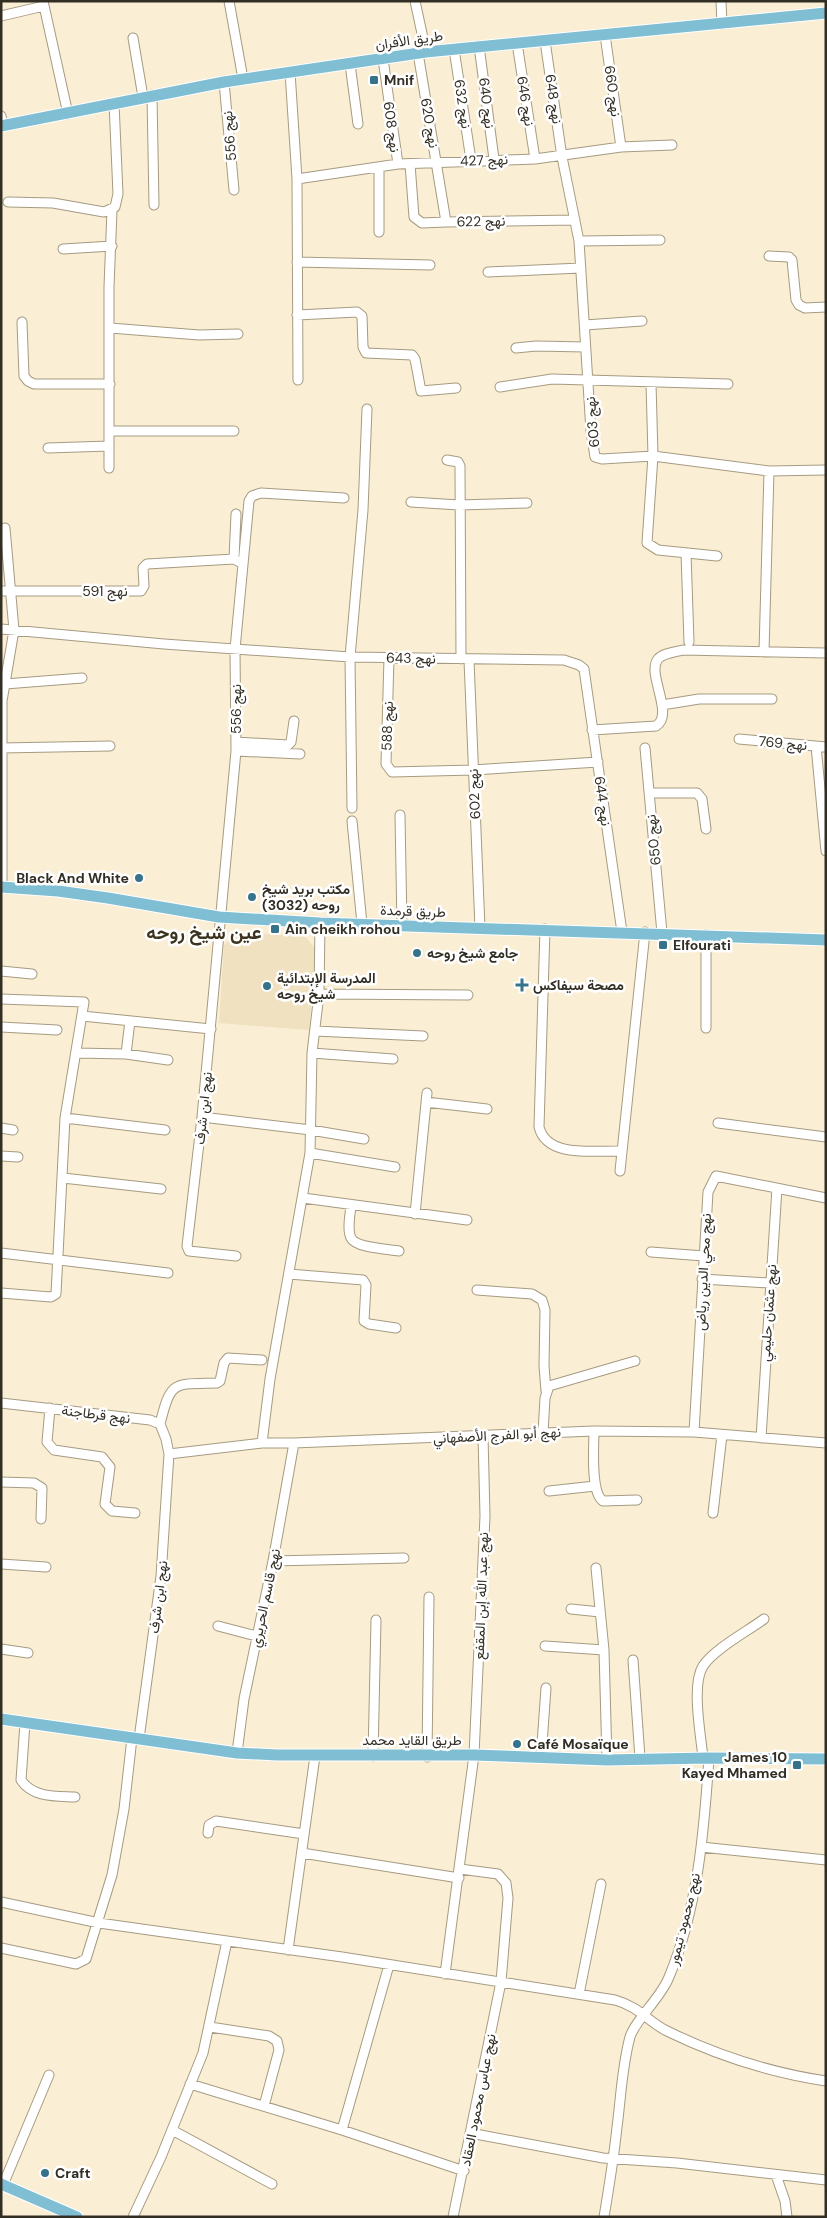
<svg xmlns="http://www.w3.org/2000/svg" width="827" height="2218" font-family="'DM Sans',Vazirmatn,sans-serif">
<style>
.built{fill:#f0e1c0}
.lines{fill:none;stroke-linecap:round;stroke-linejoin:round}
.minor-casing{stroke:#a69b82;stroke-width:11}
.major-casing{stroke:#fff;stroke-width:13}
.minor{stroke:#fff;stroke-width:9}
.major{stroke:#7fbed3;stroke-width:11}
.poi-dot{fill:#36738a;stroke:#fff;stroke-width:2}
.labels{text-anchor:middle;dominant-baseline:central;stroke-width:5;stroke-linejoin:round;paint-order:stroke}
.street-label{font-size:14px;fill:#332e24;stroke:#fff}
.poi-label{font-size:14px;font-weight:bold;fill:#332e24;stroke:#fff;text-anchor:start}
.district-label{font-size:19px;font-weight:bold;fill:#3c331e;stroke:#fff}
</style>
<rect width="100%" height="100%" fill="#faeed4"/>
<path class="built" d="M237,933L304,935L316,949L309,1030L219,1023L224,945Z"/>
<g class="lines">
<defs>
<path id="minor" d="M43,1L68,114
M229,1L243,79
M415,1L426,52
M721,1L722,24
M1,16L44,6
M605,35L621,147
M133,38L143,97
M545,41L562,157L579,241L591,431L595,457L602,459L653,456L769,471L826,470
M517,43L535,159
M479,46L494,159
M454,49L471,160
M418,53L446,222L575,220
M383,59L398,164
M350,64L358,124
M290,72L297,179L298,380
M224,82L234,190
M152,95L154,205
M1,116L3,126
M410,164L414,217L422,223L446,222
M297,179L398,164L535,159L621,147L672,145
M8,202L53,203L104,212L115,207L118,194L114,103
M379,232V168
M579,241L660,240
M63,249L112,246
M769,256L789,257L792,260L796,300L799,305L805,308L826,307
M297,262L430,265
M488,272L581,268
M297,315L357,312L362,316L363,347L366,353L412,355L415,359L421,391L456,388
M22,322L24,376L28,381L34,384H110
M585,325L642,321
M110,328L199,335L238,334
M516,348L536,346L585,347
M651,383L653,456L647,543L658,550L717,556
M500,387L552,379L728,384
M109,431H234
M48,448L109,446
M447,460L458,462L460,466L461,659
M109,468V287L112,210
M411,502L459,505L527,503
M686,553L689,642
M234,559L236,514
M1,591H141L144,586L143,568L147,564L234,559L243,564
M1,629L164,644L350,657L564,660L579,665L584,669L622,932
M764,652L769,471
M389,658L386,764L392,772L473,770L598,762
M469,660L480,928
M5,684L82,678
M662,705L699,699H772
M592,730L656,726C675,715 646,673 658,659C663,653 676,652 683,650L826,653
M739,739L826,747
M236,742L288,745L291,742L294,721
M816,746L826,851
M1,748L110,746
M645,748L662,933
M236,751L300,754
M649,793H697L702,799L706,829
M352,808L350,657L363,510L367,409
M400,815L402,926
M352,821L362,924
M2,887V701L14,630L5,528
M545,929L539,1127C547,1159 596,1150 622,1151
M1,971L32,974
M319,994L468,995
M1,999L84,1002L65,1118L56,1294L51,1297L1,1293
M82,1016L211,1029
M1,1027L57,1030
M706,1028V935
M315,1031L423,1036
M76,1053L126,1054L168,1060
M312,1053L393,1059
M126,1054L130,1021
M426,1102L487,1109
M202,1117L311,1130L364,1139
M65,1118L165,1130
M718,1123L826,1137
M1,1128L13,1130
M310,1153L395,1167
M1,1156L18,1157
M620,1171L645,932
M63,1178L161,1189
M303,1198L467,1220
M351,1206C350,1215 347,1230 351,1238C356,1248 388,1249 399,1251
M415,1214L427,1093
M651,1252L704,1256
M1,1253L168,1273
M236,1256L189,1251L187,1246L202,1117L236,751L235,649L249,501L252,496L261,493L344,498
M289,1274L363,1280L366,1285L364,1321L369,1324L396,1328
M702,1279L770,1283
M477,1290L532,1294L542,1300L545,1310L544,1366L546,1391
M1,1403L150,1420L160,1424L166,1439L169,1454L161,1576L139,1739
M50,1408L47,1442L54,1450L102,1457L110,1467L105,1504L112,1511L135,1513
M160,1424C171,1380 173,1384 217,1383L220,1381L224,1363L228,1358L262,1360
M594,1431C594,1446 590,1492 603,1501L637,1500
M694,1432L708,1192L716,1176L826,1198
M543,1433L545,1398L549,1386L635,1361
M761,1438L777,1188
M262,1443L270,1379L310,1153L312,1053L319,994L320,923
M169,1454L262,1443H294L594,1431L694,1432L826,1443
M1,1482L34,1483L42,1488L41,1519
M549,1491L595,1486
M713,1513L722,1435
M273,1561L404,1558
M1,1564L46,1567
M596,1568L604,1650L607,1760
M571,1609L600,1612
M218,1626L256,1636
M545,1646L604,1650
M1,1649L28,1653
M633,1660L640,1758
M25,1723L21,1780C33,1798 56,1796 75,1797
M237,1753L244,1699L273,1561L294,1443
M373,1756L376,1620
M427,1757L429,1597
M541,1758L546,1688
M703,1758C701,1736 691,1685 703,1666C714,1649 748,1631 764,1619
M208,1833L209,1825L216,1821L304,1834
M701,1847L826,1860
M302,1853L459,1878
M1,1902L99,1923L342,1957L615,2000C640,2007 647,2021 667,2031C716,2055 773,2073 826,2081
M1,1948L76,1964L86,1959L112,1875L124,1809L132,1738
M288,1950L315,1756
M445,1974L474,1755L485,1516L483,1436
M579,1994L601,1884
M210,2027L269,2036L277,2041L279,2050L264,2106
M190,2084L342,2130L464,2171
M172,2130L272,2184
M342,2130L389,1965
M470,2133L603,2158L677,2163L826,2180
M776,2175L785,2201L787,2217
M3,2185L49,2075
M133,2217L161,2157L203,2053L227,1941
M453,2217L501,1982L508,1898L506,1883L498,1874L460,1869
M604,2217C609,2187 614,2157 617,2127C621,2097 622,2066 630,2037C635,2020 661,1998 669,1977C698,1908 704,1831 709,1758"/>
<path id="major" d="M1,126L224,82L426,52L826,13
M1,887L58,891L108,898L219,917L320,923L826,940
M1,1719L237,1753L277,1755H474L607,1760L709,1758L826,1759
M1,2184L77,2217"/>
</defs>
<use href="#minor" class="minor-casing"/>
<use href="#major" class="major-casing"/>
<use href="#minor" class="minor"/>
<use href="#major" class="major"/>
</g>
<g class="poi-dot">
<rect x="369" y="75" width="10" height="10" rx="2.5"/>
<circle cx="139" cy="878" r="5"/>
<circle cx="252" cy="897" r="5"/>
<rect x="270" y="924" width="10" height="10" rx="2.5"/>
<rect x="658" y="940" width="10" height="10" rx="2.5"/>
<circle cx="417" cy="953" r="5"/>
<path d="M519.5 977.5h5v5h5v5h-5v5h-5v-5h-5v-5h5z"/>
<circle cx="267" cy="986" r="5"/>
<circle cx="517" cy="1744" r="5"/>
<rect x="792" y="1760" width="10" height="10" rx="2.5"/>
<circle cx="45" cy="2173" r="5"/>
</g>
<g class="labels">
<g class="street-label">
<text transform="translate(409 40) rotate(-8)">طريق الأفران</text>
<text transform="translate(613 91) rotate(82)">نهج 660</text>
<text transform="translate(554 99) rotate(81)">نهج 648</text>
<text transform="translate(526 101) rotate(81)">نهج 646</text>
<text transform="translate(487 103) rotate(83)">نهج 640</text>
<text transform="translate(463 104) rotate(81)">نهج 632</text>
<text transform="translate(430 123) rotate(80)">نهج 620</text>
<text transform="translate(392 127) rotate(82)">نهج 608</text>
<text transform="translate(229 136) rotate(-95)">نهج 556</text>
<text transform="translate(484 160) rotate(-2)">نهج 427</text>
<text transform="translate(481 221) rotate(-1)">نهج 622</text>
<text transform="translate(592 422) rotate(-95)">نهج 603</text>
<text x="105" y="591">نهج 591</text>
<text transform="translate(411 658) rotate(1)">نهج 643</text>
<text transform="translate(236 709) rotate(-90)">نهج 556</text>
<text transform="translate(387 726) rotate(-88)">نهج 588</text>
<text transform="translate(783 743) rotate(5)">نهج 769</text>
<text transform="translate(474 794) rotate(-93)">نهج 602</text>
<text transform="translate(603 801) rotate(82)">نهج 644</text>
<text transform="translate(653 840) rotate(-96)">نهج 650</text>
<text transform="translate(413 911) rotate(2)">طريق قرمدة</text>
<text transform="translate(203 1108) rotate(-84)">نهج ابن شرف</text>
<text transform="translate(703 1272) rotate(-87)">نهج محي الدين رياض</text>
<text transform="translate(768 1313) rotate(-86)">نهج عثمان حليمي</text>
<text transform="translate(96 1414) rotate(7)">نهج قرطاجنة</text>
<text transform="translate(497 1435) rotate(-3)">نهج أبو الفرج الأصفهاني</text>
<text transform="translate(481 1596) rotate(-88)">نهج عبد الله إبن المقفع</text>
<text transform="translate(158 1597) rotate(-83)">نهج ابن شرف</text>
<text transform="translate(265 1598) rotate(-78)">نهج قاسم الحريري</text>
<text x="412" y="1740">طريق القايد محمد</text>
<text transform="translate(684 1919) rotate(-76)">نهج محمود تيمور</text>
<text transform="translate(478 2100) rotate(-79)">نهج عباس محمود العقاد</text>
</g>
<g class="poi-label">
<text x="384" y="80">Mnif</text>
<text x="129" y="878" text-anchor="end">Black And White</text>
<text x="262" y="889">مكتب بريد شيخ<tspan x="262" dy="16">روحه (3032)</tspan></text>
<text x="285" y="929">Ain cheikh rohou</text>
<text x="673" y="945">Elfourati</text>
<text x="427" y="953">جامع شيخ روحه</text>
<text x="277" y="978">المدرسة الإبتدائية<tspan x="277" dy="16">شيخ روحه</tspan></text>
<text x="533" y="985">مصحة سيفاكس</text>
<text x="527" y="1744">Café Mosaïque</text>
<text x="787" y="1757" text-anchor="end">James 10<tspan x="787" dy="16">Kayed Mhamed</tspan></text>
<text x="55" y="2173">Craft</text>
</g>
<g class="district-label">
<text x="204" y="932">عين شيخ روحه</text>
</g>
</g>
<rect width="827" height="2218" fill="none" stroke="#332e24" stroke-width="5"/>
</svg>
